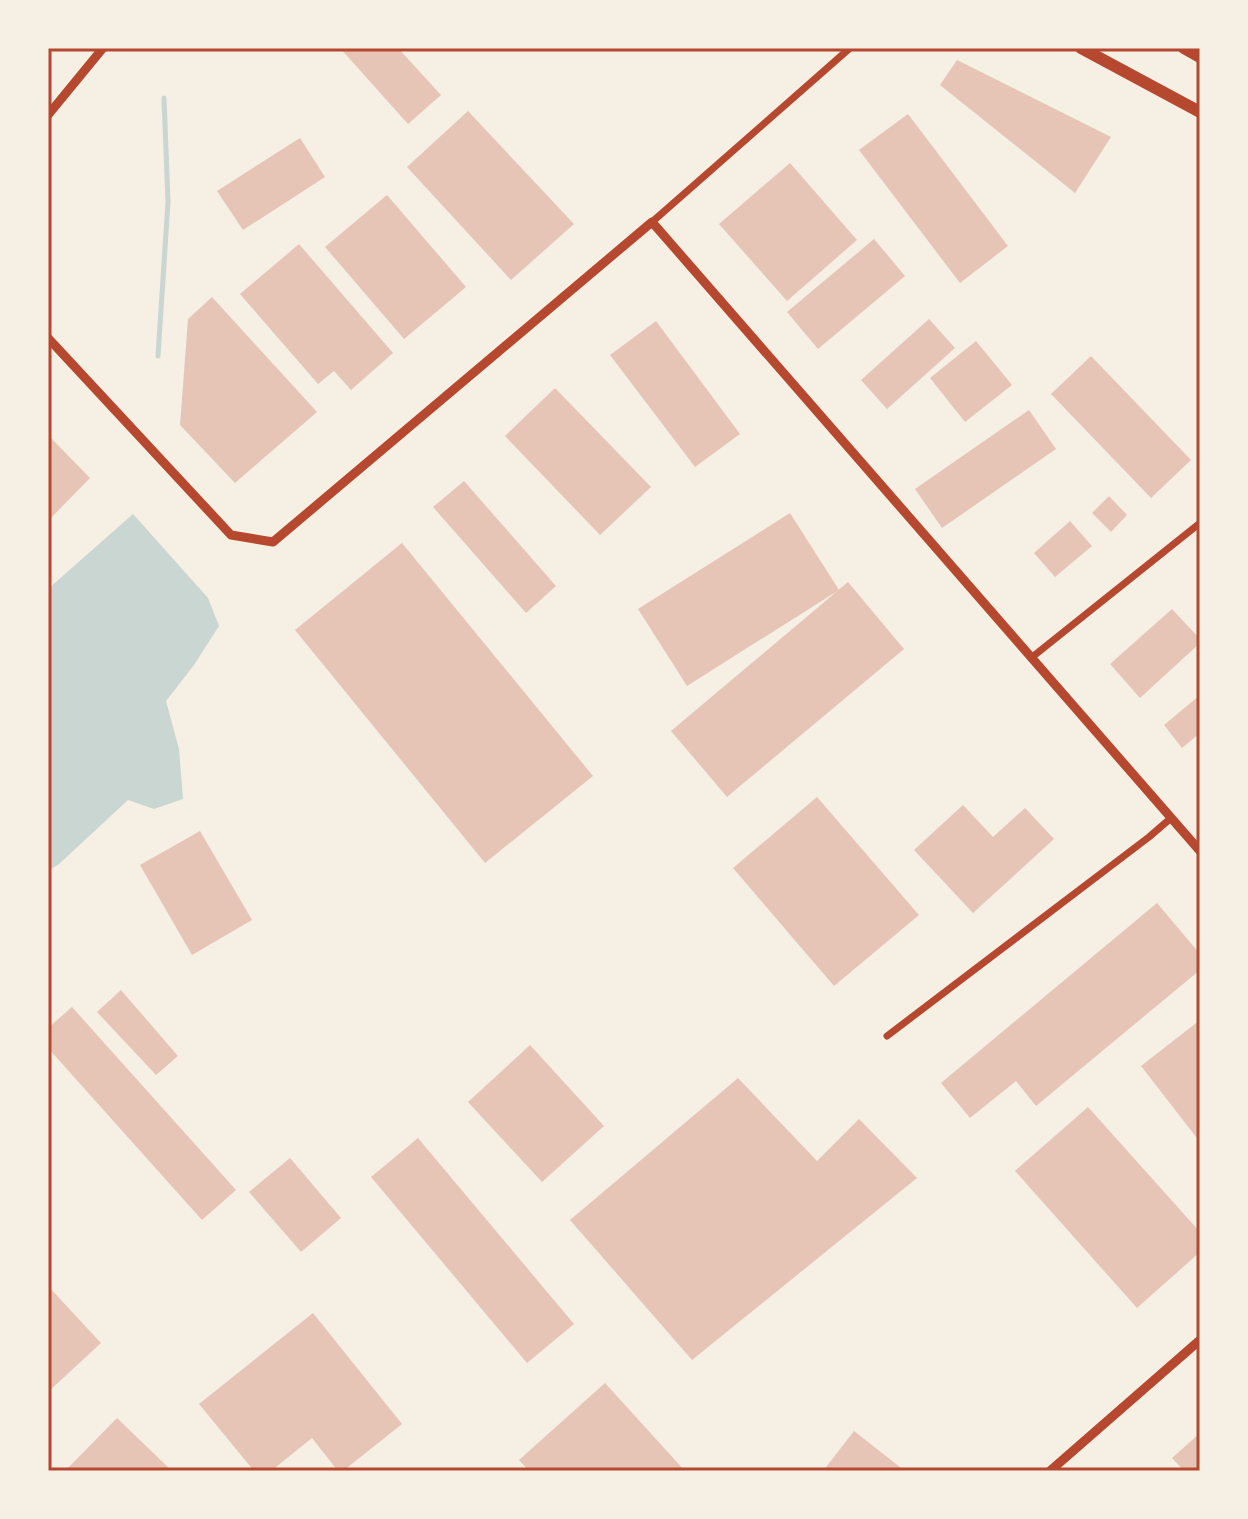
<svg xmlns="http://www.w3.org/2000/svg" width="1248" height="1519" font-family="'Roboto Condensed',sans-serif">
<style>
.water{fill:#c9d6d2}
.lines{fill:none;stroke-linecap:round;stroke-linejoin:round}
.stream{stroke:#c9d6d2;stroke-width:5}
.building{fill:#e6c5b7}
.minor{stroke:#b5482f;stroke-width:7}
.tertiary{stroke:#b5482f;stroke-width:9}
.trunk{stroke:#b5482f;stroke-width:12}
.neatline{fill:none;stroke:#b5482f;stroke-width:3}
</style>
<rect width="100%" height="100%" fill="#f6efe4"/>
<path class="water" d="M133,514L208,598L219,626L194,665L166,701L179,749L183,799L154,809L128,800L59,864L48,871V589Z"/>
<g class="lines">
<path class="stream" d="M158,356L168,202L164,98"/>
</g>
<path class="building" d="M340,48H398L441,95L408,124Z
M957,60L1111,137L1075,193L940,85Z
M468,111L574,224L511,280L407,167Z
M908,114L1008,246L960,283L859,150Z
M300,138L325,177L243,230L217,191Z
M790,163L857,240L787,301L719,224Z
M387,195L466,287L404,339L325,247Z
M874,239L905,276L818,349L787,312Z
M299,244L393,353L351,390L334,371L318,384L240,294Z
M212,297L317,412L235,483L180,425L188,319Z
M929,319L955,348L887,409L861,380Z
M656,321L740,434L695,467L610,355Z
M976,341L1012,385L965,422L930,378Z
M1091,356L1191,460L1151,498L1051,394Z
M555,388L651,487L600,535L505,436Z
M1029,410L1056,449L942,528L915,489Z
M48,435L90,478L48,521Z
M464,481L556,586L526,613L433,507Z
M1109,496L1127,515L1111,532L1092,513Z
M790,513L839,590L687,686L638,609Z
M1070,521L1092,546L1055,577L1034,553Z
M402,543L593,776L485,863L295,630Z
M848,582L904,649L727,797L671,731Z
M1172,609L1200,639V643L1140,698L1110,664Z
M1200,695V733L1182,748L1164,725Z
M817,797L919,915L834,986L733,868Z
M963,805L993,837L1025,808L1054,839L973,913L914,850Z
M200,831L252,920L192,955L140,865Z
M1157,903L1200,954V970L1036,1106L1016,1081L970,1118L941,1083Z
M121,990L178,1056L156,1075L97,1012Z
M72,1007L236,1190L202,1220L48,1048V1028Z
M1200,1020V1142L1141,1066Z
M530,1045L604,1126L542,1182L468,1102Z
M738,1078L817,1161L859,1119L917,1178L692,1360L570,1220Z
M1088,1107L1200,1232V1252L1137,1308L1015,1171Z
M418,1138L574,1324L527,1363L371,1177Z
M290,1158L341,1218L301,1252L249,1192Z
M48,1286L101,1343L48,1392Z
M313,1313L402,1424L343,1471H338L312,1438L271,1471H254L199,1404Z
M605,1383L685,1471H529L519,1460Z
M117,1418L172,1471H65Z
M854,1431L905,1471H823Z
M1200,1433V1471H1184L1172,1458Z"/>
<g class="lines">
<path class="minor" d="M652,222L850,48
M1031,658L1200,523
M887,1036L1149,837L1171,818"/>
<path class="tertiary" d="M48,115L103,48
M48,338L231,535L273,542L652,222L1200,851
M1050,1471L1200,1340"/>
<path class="trunk" d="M1081,48L1200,112
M1184,48L1200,57"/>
</g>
<rect width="1248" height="1519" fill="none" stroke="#f6efe4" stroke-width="100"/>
<rect x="50" y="50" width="1148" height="1419" class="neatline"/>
</svg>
